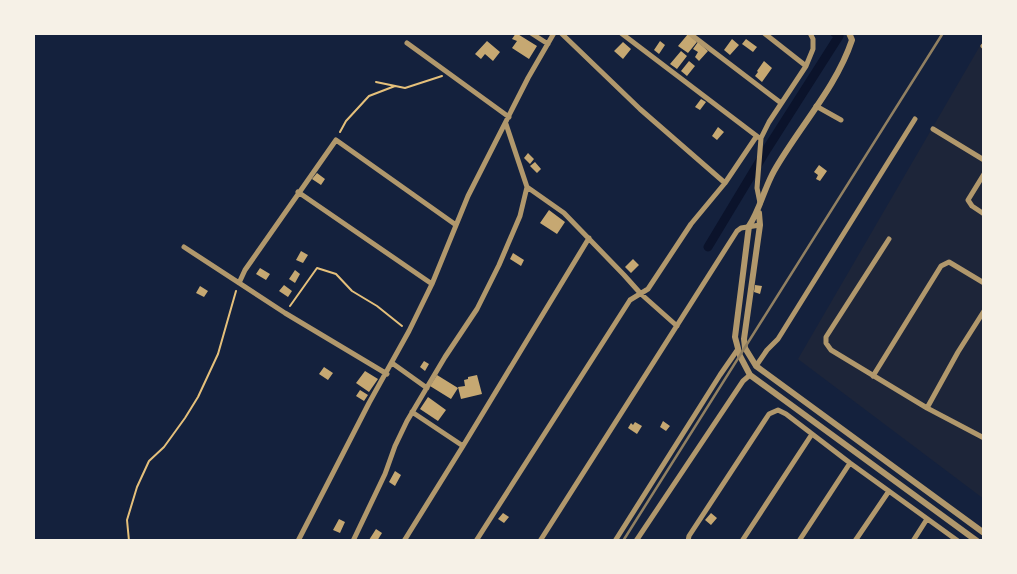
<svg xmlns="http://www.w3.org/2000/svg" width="1017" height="574" font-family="'DejaVu Sans',sans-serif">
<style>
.green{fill:#1d2539}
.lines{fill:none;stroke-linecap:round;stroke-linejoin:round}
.canal{stroke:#0b132b;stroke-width:9}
.building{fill:#c6a872}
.path{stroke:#e5c07b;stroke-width:2}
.minor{stroke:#b1986c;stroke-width:5}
.tertiary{stroke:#b1986c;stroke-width:6}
.rail{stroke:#918062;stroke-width:2.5}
</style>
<rect width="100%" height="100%" fill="#14213d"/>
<path class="green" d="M984,39V499L798,359Z"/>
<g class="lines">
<path class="canal" d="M708,247L767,149L839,36L835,33"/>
</g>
<path class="building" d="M516,33L537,46L529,59L512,48L517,41L512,39Z
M688,34L697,42L688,53L678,46Z
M732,39L739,45L730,55L724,50Z
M746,39L757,47L753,52L742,44Z
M487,41L500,52L493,61L485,54L481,59L475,54Z
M660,41L665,45L659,54L654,50Z
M623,42L631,49L623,59L614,51Z
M698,42L708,51L699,61L695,57L698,52L693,49Z
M681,51L687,56L677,69L670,64Z
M689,61L695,66L687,76L681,71Z
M764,61L772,68L762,82L755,76L758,72L757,71Z
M701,99L706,102L700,110L695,107Z
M718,127L724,132L717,140L712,136Z
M528,153L534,159L530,164L524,158Z
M535,162L541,169L537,173L530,166Z
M819,165L827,171L820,181L816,179L818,175L814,172Z
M317,173L325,179L321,185L312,179Z
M549,210L565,222L557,234L540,223Z
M301,251L308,255L303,263L296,260Z
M513,253L524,260L521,266L510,259Z
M633,259L639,265L631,273L625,267Z
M260,268L270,274L266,280L256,274Z
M295,270L300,274L295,283L289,279Z
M284,285L292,291L288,297L279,291Z
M755,285L762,286L760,294L754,292Z
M200,286L208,291L204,297L196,293Z
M424,361L429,364L425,371L420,367Z
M324,367L333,373L328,380L319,374Z
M365,371L378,379L369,392L356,383Z
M437,375L458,388L451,399L430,386Z
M477,375L482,394L461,399L458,387L465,386L464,380L468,379V377Z
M360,390L368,395L364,401L356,396Z
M428,397L446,410L438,421L420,409Z
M663,421L670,426L666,431L660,427Z
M635,422L642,426L637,434L628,428L631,423L633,425Z
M395,471L401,475L395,486L389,482Z
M503,513L509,517L504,523L498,519Z
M711,513L717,518L711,525L705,520Z
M339,519L345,522L340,533L333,530Z
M376,529L382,533L377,541H371L369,540Z"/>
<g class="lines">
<path class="path" d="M376,82L405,88L442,76
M340,132L346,121L369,96L395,86
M290,306L317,268L336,274L352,291L377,306L402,326
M129,541L127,520L137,487L149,461L164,447L185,418L198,397L218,354L236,291"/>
<path class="minor" d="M531,33L548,44
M561,33L640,109L725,183
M621,33L758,137
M689,33L781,103
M764,33L806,66
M407,43L509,117
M983,46L984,47
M816,106L841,120
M933,129L984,160
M984,174L968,200L972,206L984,214
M527,187L564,213L624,275L641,294L677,326
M298,192L432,284
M760,203L757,188L761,138L769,122L806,66L813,49V39L810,33
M889,239L826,337V343L831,350L927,408L958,352L984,311
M184,247L285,313L387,374
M239,283L245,270L336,140L456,225
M392,363L427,388
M756,366L767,350L778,339L915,119
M873,376L941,266L949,262L984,283
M927,408L984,438
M412,412L463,446
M298,541L369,403L409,331L432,284L468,196L528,78L554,33
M353,541L385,474L395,446L407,421L445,357L477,309L499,265L520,216L527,187L506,124
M404,541L463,446L589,238
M476,541L630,300L648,289L691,224L725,183L756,137
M540,541L737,231L741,228L760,225
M615,541L720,375L738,349
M636,541L743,381L750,375
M688,541L689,536L769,414L778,410L786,414L850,463L958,541
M742,541L812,434
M799,541L850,463
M855,541L889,491
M913,541L927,519"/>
<path class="tertiary" d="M849,33L852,40C836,88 799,127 774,171C764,189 760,209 749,226L735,337L740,356L750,375L977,541
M759,213L760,225L744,339L745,348L756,366L984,533"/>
<path class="rail" d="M623,541L943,33"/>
</g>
<rect width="1017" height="574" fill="none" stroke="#f6f1e7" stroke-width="70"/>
</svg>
